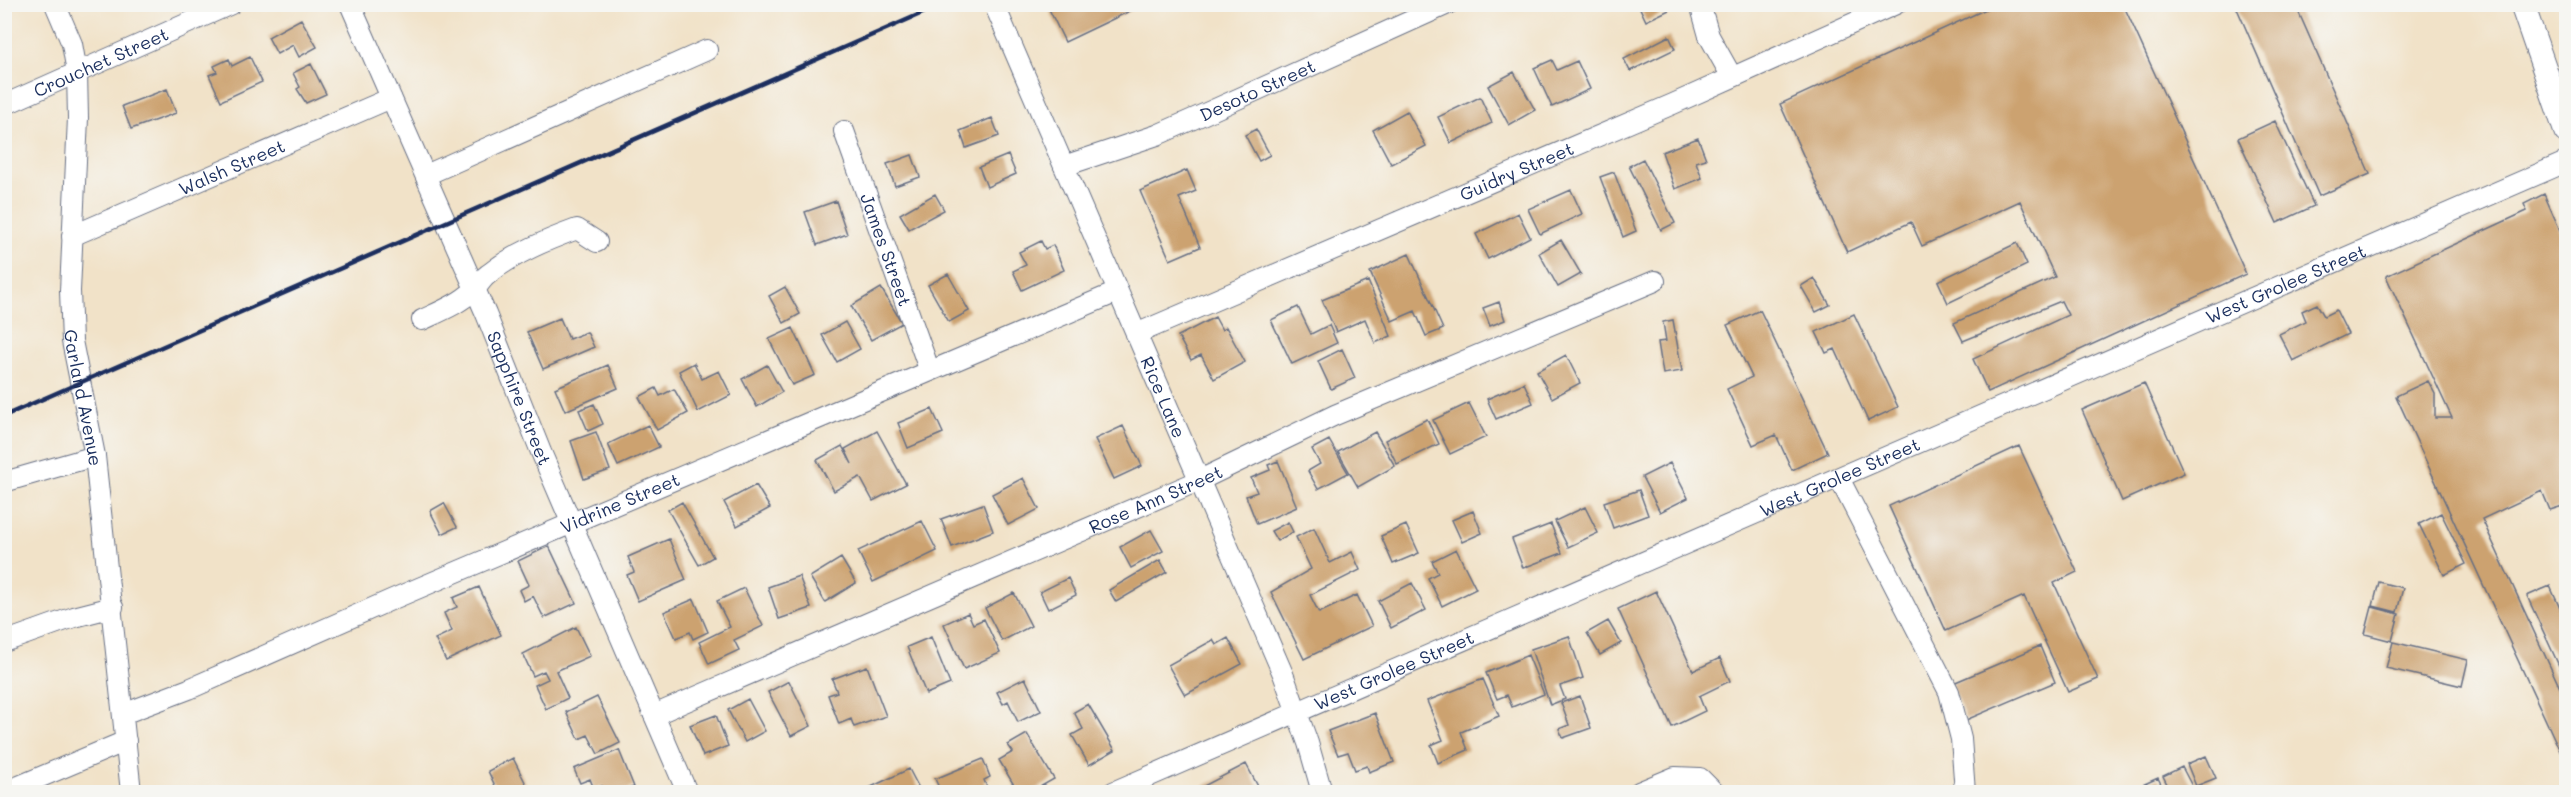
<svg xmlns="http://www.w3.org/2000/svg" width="2571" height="797" font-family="Mali,sans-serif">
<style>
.building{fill:#cca26f}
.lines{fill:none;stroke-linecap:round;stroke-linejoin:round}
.minor-casing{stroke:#666e83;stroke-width:22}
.tertiary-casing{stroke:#666e83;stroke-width:26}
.minor{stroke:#fff;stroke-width:20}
.tertiary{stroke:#fff;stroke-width:24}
.rail{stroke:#1b2f5e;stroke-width:4.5}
.labels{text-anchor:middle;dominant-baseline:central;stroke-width:5;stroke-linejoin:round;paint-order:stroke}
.street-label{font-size:18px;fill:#1b2f5e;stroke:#f6f6f2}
</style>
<rect width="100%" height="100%" fill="#f6f6f2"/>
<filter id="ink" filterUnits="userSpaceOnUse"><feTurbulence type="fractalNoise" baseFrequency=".0167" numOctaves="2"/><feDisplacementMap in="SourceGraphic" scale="12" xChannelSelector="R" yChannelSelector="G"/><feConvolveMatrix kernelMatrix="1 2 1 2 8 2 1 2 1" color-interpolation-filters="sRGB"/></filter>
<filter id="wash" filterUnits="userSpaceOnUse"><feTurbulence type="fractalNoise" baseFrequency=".008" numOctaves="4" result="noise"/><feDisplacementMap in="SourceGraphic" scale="24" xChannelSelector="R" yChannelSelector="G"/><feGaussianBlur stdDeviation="1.35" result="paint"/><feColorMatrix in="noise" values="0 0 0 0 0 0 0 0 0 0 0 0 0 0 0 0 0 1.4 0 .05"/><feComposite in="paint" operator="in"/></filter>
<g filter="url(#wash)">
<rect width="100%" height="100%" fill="#f1e2c8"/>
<g id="blocks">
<path class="building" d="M1058,4H1137L1138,7L1065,42L1049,9Z
M1638,4H1667L1669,10L1646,21Z
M1997,4H2123L2246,274L1988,392L1973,359L2068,315L2061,301L1963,341L1954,323L2055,277L2020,201L1922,246L1911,222L1847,252L1780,104Z
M2235,4H2295L2370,174L2319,196Z
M301,19L317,47L299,57L293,45L277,54L268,37Z
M1669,36L1675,49L1630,71L1624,59Z
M250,57L262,82L221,101L209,75L217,72L214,66L229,59L232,66Z
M1552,60L1557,70L1577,61L1590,89L1552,107L1534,68Z
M311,64L326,94L306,103L297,89L300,87L293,73Z
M1514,72L1535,110L1509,125L1488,86Z
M167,89L176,113L131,129L122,106Z
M1480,97L1492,123L1451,143L1438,117Z
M1407,111L1426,146L1391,164L1373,130Z
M992,118L999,136L966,148L960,131Z
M2275,121L2314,206L2277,223L2238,138Z
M1256,129L1270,155L1259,161L1245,135Z
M1698,138L1706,159L1696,162L1702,178L1675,189L1662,152Z
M912,155L920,177L895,186L887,164Z
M1008,155L1016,174L987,187L979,167Z
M1643,159L1675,223L1661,230L1629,166Z
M1187,170L1196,191L1179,198L1200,247L1170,260L1140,191Z
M1614,172L1636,231L1623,237L1600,177Z
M1571,190L1582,214L1540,234L1528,209Z
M935,194L944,210L909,229L900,214Z
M2544,194L2566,244V505L2550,510L2542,491L2482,519L2566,701V764L2396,396L2428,381L2435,394V418H2452L2386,276L2527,211L2524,204Z
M836,201L847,234L817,245L805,212Z
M1518,213L1530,237L1488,259L1476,234Z
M1561,240L1581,274L1558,287L1539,253Z
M1041,241L1045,249L1053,245L1064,270L1022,290L1013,271L1026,265L1019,252Z
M2017,243L2027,265L1948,303L1938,281Z
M1409,254L1443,329L1426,336L1415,311L1392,321L1370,272Z
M948,274L969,311L949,322L928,285Z
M1814,278L1830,305L1816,312L1801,286Z
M1368,281L1391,336L1375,343L1365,319L1336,332L1322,300Z
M785,287L800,314L784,323L769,296Z
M881,288L902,323L871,340L851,306Z
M1499,302L1505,320L1490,326L1483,308Z
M2317,304L2324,316L2336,310L2348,334L2293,361L2279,334L2306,321L2302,311Z
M1298,307L1311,334L1329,325L1337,343L1292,364L1271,320Z
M1760,310L1828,453L1792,470L1776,435L1753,445L1727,389L1752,377L1727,325Z
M1854,314L1898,407L1868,421L1835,349L1826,353L1816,332Z
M1215,317L1222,330L1226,327L1245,362L1214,379L1201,355L1191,360L1178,336Z
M560,318L569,339L587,332L594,347L543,369L527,332Z
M1673,320L1682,371L1663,374L1658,342L1666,341L1663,322Z
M845,322L860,349L837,362L822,335Z
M793,328L815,375L792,385L769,339Z
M1342,349L1355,378L1331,389L1318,361Z
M1566,355L1580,383L1552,398L1537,371Z
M694,363L702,379L719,371L731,395L698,412L679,371Z
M608,365L618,388L565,411L555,388Z
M767,365L782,392L757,407L742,379Z
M1524,383L1533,403L1496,419L1487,399Z
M2144,383L2184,473L2122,501L2082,410Z
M656,388L660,396L674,389L688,413L657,430L639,397Z
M1469,403L1486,437L1450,454L1433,420Z
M594,404L603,424L588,431L579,410Z
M932,409L943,433L908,448L898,423Z
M1427,419L1439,444L1397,464L1385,440Z
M648,425L659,447L618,466L608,444Z
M1123,426L1142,466L1114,479L1095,439Z
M877,431L906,484L873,501L860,477L834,491L817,460L842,446L852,464L845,449Z
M596,432L610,470L584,479L571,441Z
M1375,432L1395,466L1358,487L1338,452Z
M1329,440L1348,473L1318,489L1308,471L1320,464L1312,449Z
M2019,446L2077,572L2054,583L2098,679L2068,692L2024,596L1946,631L1889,506Z
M1278,461L1297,507L1257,524L1246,496L1257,492L1251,478L1270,470L1268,465Z
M1670,463L1688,498L1660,512L1642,477Z
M1023,478L1039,509L1008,525L992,494Z
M756,485L770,508L737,526L724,502Z
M1639,490L1648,515L1613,528L1604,502Z
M682,502L713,557L699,565L668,510Z
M444,503L457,527L442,534L430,511Z
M983,504L993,531L952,547L941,519Z
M1585,507L1598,533L1568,547L1555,521Z
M1473,511L1482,533L1462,542L1452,520Z
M2441,513L2466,564L2444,575L2419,524Z
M922,521L937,551L873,582L858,551Z
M1288,522L1293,532L1277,541L1271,531Z
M1551,524L1562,553L1523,568L1512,539Z
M1406,525L1419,553L1393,564L1381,536Z
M1314,528L1330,563L1352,552L1360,570L1310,595L1319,613L1357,595L1372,626L1304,659L1271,592L1311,569L1296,537Z
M1151,530L1163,551L1131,568L1120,547Z
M669,539L686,580L638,601L627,575L634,572L628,557Z
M549,546L576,603L544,618L533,596L524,601L519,590L529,585L518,561Z
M1456,549L1476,589L1442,606L1428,578L1438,573L1432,561Z
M841,558L856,583L825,602L810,577Z
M1160,560L1167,572L1116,602L1109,590Z
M799,576L811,608L779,619L768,587Z
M1068,578L1076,595L1048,609L1040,592Z
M2379,582L2403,588L2397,612L2373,606Z
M1412,583L1426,610L1391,628L1378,601Z
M2550,586L2566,622V681L2527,596Z
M479,587L501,635L446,661L435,639L452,631L444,613L457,607L453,598Z
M744,588L763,626L734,640L739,650L709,664L699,642L730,627L717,601Z
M1656,591L1693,671L1720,658L1730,681L1699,696L1705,711L1672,727L1618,609Z
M1014,593L1031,626L1002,641L985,608Z
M694,599L708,632L693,639L690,632L676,638L664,612Z
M2372,607L2399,614L2392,641L2365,634Z
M968,613L973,624L984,619L1000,653L964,669L944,624Z
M1608,621L1621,643L1600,655L1587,633Z
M576,627L590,656L556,671L568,698L546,709L535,685L548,679L544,671L533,676L523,654Z
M1569,636L1583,678L1560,686L1565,699L1550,705L1531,649Z
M931,637L950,684L926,694L907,647Z
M1228,638L1242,664L1185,695L1168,665L1213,640L1216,645Z
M2393,642L2468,660L2462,686L2386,668Z
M2040,646L2055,682L1966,720L1951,684Z
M1528,655L1544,694L1512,707L1507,695L1497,699L1486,673Z
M867,666L886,716L854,727L851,719L839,724L828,695L837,692L832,679Z
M1025,678L1041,711L1018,722L1008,701L1003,704L997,692Z
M1483,679L1499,716L1461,732L1468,750L1438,763L1431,745L1443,740L1427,701Z
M789,681L811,726L791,736L768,692Z
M1580,696L1591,728L1563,738L1559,729L1569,725L1561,703Z
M597,697L620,743L598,754L588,735L579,739L566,712Z
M748,699L765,731L745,742L728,710Z
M1088,704L1115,750L1089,765L1072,735L1083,729L1074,712Z
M1375,713L1394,762L1369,772L1367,766L1355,770L1348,752L1338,755L1328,731Z
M716,715L728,746L703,756L690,725Z
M1027,734L1054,779L1031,792H1018L999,760L1013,752L1008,745Z
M619,750L634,787L620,792H605L602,786L594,789L590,779L580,783L574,769Z
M2206,756L2216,778L2196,786L2187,764Z
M513,758L530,792H498L488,771Z
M983,759L990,777L984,780L989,792H941L935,779Z
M1246,764L1261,792H1200L1198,789Z
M2182,767L2193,788L2183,792H2171L2163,776Z
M909,769L921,792H868L867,789Z
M2158,778L2165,792H2140L2138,787Z"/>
</g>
</g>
<g filter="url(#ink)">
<use href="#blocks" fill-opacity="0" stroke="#666e83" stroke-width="1.5"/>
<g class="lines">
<defs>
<g id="minor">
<path id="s1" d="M55,4L72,44L77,72L78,118L70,291L72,341L95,456L131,792"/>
<path id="s2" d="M350,4L486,314L541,452L687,792"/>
<path id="s3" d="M994,4L1283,674L1308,743L1322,792"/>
<path d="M1700,4L1709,36L1732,77"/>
<path id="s4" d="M4,105L231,4"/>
<path id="s5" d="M844,131L929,369"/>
<path id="s6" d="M1064,166L1157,135L1202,115L1448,4"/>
<path d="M426,175L707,50"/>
<path id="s7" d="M72,236L391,98"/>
<path d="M422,320C441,311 459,304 474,290C480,284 483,277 490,273C515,253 547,240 577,229L597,242"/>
<path id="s8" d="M1136,334L1673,104L1896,4"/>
<path d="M1839,478L1949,692L1961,739L1965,792"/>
<path d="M4,482L95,456"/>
<path d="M4,642L74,617L113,607"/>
<path id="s9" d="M123,714L189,689L393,599L1117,292"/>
<path id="s10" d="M654,715L1198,481L1335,415L1655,281"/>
<path d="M5,792L126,741"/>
<path id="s11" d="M1113,792L2566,162"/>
<path d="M1639,792L1675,777L1700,778L1714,792"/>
</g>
<path id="tertiary" d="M2522,4L2566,131"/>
</defs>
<use href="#minor" class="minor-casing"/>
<use href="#tertiary" class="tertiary-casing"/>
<use href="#minor" class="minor"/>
<use href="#tertiary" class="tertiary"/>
<path class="rail" d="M4,416L943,4"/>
</g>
</g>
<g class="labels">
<g class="street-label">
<text stroke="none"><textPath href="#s4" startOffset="106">Crouchet Street</textPath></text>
<text stroke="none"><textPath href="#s6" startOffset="208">Desoto Street</textPath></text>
<text stroke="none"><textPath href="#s7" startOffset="174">Walsh Street</textPath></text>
<text stroke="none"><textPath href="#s8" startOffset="414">Guidry Street</textPath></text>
<text stroke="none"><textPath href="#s5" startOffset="126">James Street</textPath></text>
<text stroke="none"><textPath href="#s11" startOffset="1278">West Grolee Street</textPath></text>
<text stroke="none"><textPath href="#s1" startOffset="399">Garland Avenue</textPath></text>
<text stroke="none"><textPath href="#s3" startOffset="428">Rice Lane</textPath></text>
<text stroke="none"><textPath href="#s2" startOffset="429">Sapphire Street</textPath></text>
<text stroke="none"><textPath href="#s11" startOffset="792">West Grolee Street</textPath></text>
<text stroke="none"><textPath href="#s10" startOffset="546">Rose Ann Street</textPath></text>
<text stroke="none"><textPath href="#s9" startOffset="540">Vidrine Street</textPath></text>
<text stroke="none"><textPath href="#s11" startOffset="306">West Grolee Street</textPath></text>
</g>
</g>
<rect width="2571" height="797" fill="none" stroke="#f6f6f2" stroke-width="24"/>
</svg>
